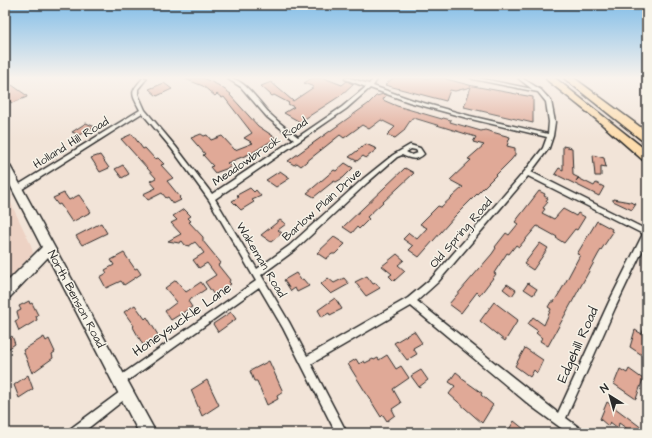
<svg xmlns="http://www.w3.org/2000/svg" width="652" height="438" font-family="'Architects Daughter',sans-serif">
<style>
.built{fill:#edd2c4}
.building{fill:#e0a997;stroke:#2b2b2b}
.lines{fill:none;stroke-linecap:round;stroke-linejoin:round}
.street-casing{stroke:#2b2b2b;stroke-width:3}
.secondary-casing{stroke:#2b2b2b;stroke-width:3}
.highway-casing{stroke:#2b2b2b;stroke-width:3}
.street{fill:#f7f3e8;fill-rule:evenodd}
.secondary{fill:#f7f3e8;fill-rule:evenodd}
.highway{fill:#fddcac;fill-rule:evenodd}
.labels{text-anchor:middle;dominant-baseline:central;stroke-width:3;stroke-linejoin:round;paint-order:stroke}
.street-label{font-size:12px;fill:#2b2b2b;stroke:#f7f3e8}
.near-street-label{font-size:14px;fill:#2b2b2b;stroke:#f7f3e8}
</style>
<rect width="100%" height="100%" fill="#f2e4d8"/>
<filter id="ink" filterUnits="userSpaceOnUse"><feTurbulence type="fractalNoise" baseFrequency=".025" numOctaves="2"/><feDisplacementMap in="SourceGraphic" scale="8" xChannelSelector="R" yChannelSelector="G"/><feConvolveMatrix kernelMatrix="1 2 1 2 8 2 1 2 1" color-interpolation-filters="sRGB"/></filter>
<g filter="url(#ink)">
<path class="built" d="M5,191L31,245L33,253L5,283Z"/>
<path class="building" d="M183,78H203L218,85L231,94L230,95L258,126L276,138L252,153L227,163L231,167L215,173L210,167L213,166L203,155L205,154L191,138L201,134L204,136L207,135L211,140L222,136L235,150L253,143L244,138L252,133L224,97L222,98L217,94L215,96L203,86Z
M312,78H324L342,85L347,81L353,84L340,96L300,122L284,113L294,107L288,104L289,103L274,95L272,96L261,86L271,82L293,101L314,87L304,83Z
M393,78H446V79L473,86L533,97V123L464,107L471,87L455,91L450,90L446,101L385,85Z
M164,83L172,89L157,96L149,89Z
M12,85L26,95L27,97L12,103L5,98V88Z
M384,94L386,95L383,100L397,106L442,119L443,118L451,120L450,122L481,131L485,130L510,137L507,146L515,148V155L511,160L455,216L419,257L409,250L413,246L403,239L409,233L417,239L427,228L420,224L438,206L441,207L463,187L450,180L471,160L468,159L484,145L473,142L476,137L414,118H412L404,130H405L395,138L387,135L395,127L381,120L369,129L362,125L344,138L340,135L301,166L297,163L294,165L288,161L368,104L376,96Z
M86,123L95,127L79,135L72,132Z
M132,134L143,149L145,148L155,159L158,158L164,164L161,165L173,178L167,181L180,197L179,198L181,200L173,204L168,197L166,198L162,193L148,200L143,194L156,188L150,181L156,178L121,139Z
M366,144L377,149L366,158L363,156L357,161L349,157Z
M563,146L572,148L573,175L579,178L576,181L578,178L594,186L596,183L604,187L599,196L555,174L559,168L563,170Z
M100,155L109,168L100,172L91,158Z
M593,155L604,158L606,167L601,166V176H595Z
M345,163L353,168L343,178L336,182L334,181L314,197L307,193L334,170L336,171Z
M123,165L129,174L122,178L115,169Z
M405,168L414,173L367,217L369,219L359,229L357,227L352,233L343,227Z
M280,171L290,178L276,187L266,180Z
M250,188L254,192L256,190L261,196L252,200L254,202L241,210L232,201L239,197L237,195Z
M539,191L545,194L544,196L548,198L546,201L548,202L543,208L545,209L542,213L554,219L563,209L576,216L578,213L585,217L577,230L575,229L564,243L556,238L557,237L537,226L519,247L516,245L509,254L507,253L494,273L496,274L480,295L477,292L461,313L449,304L492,254L496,248L495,247L506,233L509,235L518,224L515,222Z
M64,193L69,200L79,195L91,212L72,222L60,204L58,205L53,198Z
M613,199L630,202L636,204L632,210L613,201Z
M184,209L191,216L188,218L191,221L189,222L203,237V241L221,263L218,265L230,280L229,282L231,284L214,295L205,282L216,275L207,263L199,268L193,260L204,253L201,249L195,242L189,246L185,245L182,241L179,243L168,241L181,234L171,223L177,220L173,216Z
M280,220L286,224L278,230L282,233L271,242L261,235Z
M597,221L612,229L611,231L613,232L599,253L548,346L540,341L542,338L536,333L538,331L528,324L533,317L544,325L551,309L548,307L551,302H554L563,287L580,255L577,254Z
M101,223L107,233L82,245L76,236Z
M334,237L345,244L335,254H332L326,259L317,253Z
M540,243L548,248L533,270L524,264Z
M124,253L135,269L137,268L141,274L124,285L121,281L106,288L100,277L107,273L105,270L114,265L111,260Z
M397,254L404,260L398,265L405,271L394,281L389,276L392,274L382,266Z
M296,273L301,280L303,279L309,286L297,292L295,288L291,291L284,280Z
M367,276L373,284L376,283L380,288L366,296L355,282Z
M328,278L334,283L344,278L349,284L331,294L321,284Z
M176,280L186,292L201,282L206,289L188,301L192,307L171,320L165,311L177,302L165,288Z
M528,283L537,289L533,295L524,289Z
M507,284L516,290L512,296L503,289Z
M335,298L342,309L330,315L329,313L322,317L318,310Z
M29,301L30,304L32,303L38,315L36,316L37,320L19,331L15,321L19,319L17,312L21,310L19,306Z
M494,302L518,320L505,341L480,321Z
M135,305L145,319L147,317L158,335L155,337L157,339L148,346L146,343L143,345L133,327L134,326L124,312Z
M231,312L236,319L218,332L213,324Z
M646,321L647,352L645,357L630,347L635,330L642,334Z
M414,331L422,343L413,348L417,354L407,360L394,343Z
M12,336L15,344L5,351V341Z
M44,337L46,341L49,339L55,352L52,354L53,358L32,373L23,350Z
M525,348L543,360L537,373L534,370L530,377L515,366Z
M387,355L396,369L401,366L409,378L393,389L401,403L392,409L395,415L387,421L383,415L381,417L348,364L356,359L359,364L364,361L365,363L373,359L374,360L378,358L379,360Z
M269,361L283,392L277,396L278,399L267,405L257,381H254L250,371Z
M620,369L627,373L629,369L643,379L636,399L614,384Z
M421,370L428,380L419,387L411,376Z
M456,372L461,376V378L482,393L481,395L493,405L482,423L449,394L455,386L449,382Z
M28,375L33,389L19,398L14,385Z
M207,380L219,405L202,416L191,390Z
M607,402L642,428L640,433H633L619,423L618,428L610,422L608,426L600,419Z
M514,421L529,433H507Z"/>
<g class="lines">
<defs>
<path id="street" d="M143,78H147L138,89V94L145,110L176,147L212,194L294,139L267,117L241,87L228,79V78C245,78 260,104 271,115C279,123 289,130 298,137L342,107L366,87L345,79V78H350L369,84L374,78H378L373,86L413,100L470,116L548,134L549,122L546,102L538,92L473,79L471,78H478L532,89L518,78H522L541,90L551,101L555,122L553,136L549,148L531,172L647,230V241L615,308L566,418L581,429L582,433H568L531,406L411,306L311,364L347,433H336L283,328L259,287L123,384L120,386L117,384L115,381L117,378L256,281L209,200L172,149L142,113L19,191H15L14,189L15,187L140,110C131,92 130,93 143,78ZM370,88L409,102L467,118L547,137L543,148L525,171L432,278L408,298L307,356L289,322L261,275L295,250L367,183L397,157L402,155C410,159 417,161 424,154L420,148L410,145L393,155L363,179L289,246L257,269L215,199L346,109ZM411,149L416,150L418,153L412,155L406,152ZM528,176L643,234L609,302L558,413L539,398L417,301L438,282Z
M127,387L130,389L132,392L130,395L82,433H69L70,429L124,389Z"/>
<path id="secondary" d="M5,163L10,166L156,433H139L48,257L10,297L5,299V284L42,247L5,175Z"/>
<path id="highway" d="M546,78H555L647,151V161L643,160L596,119L547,80Z
M564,78H574L647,132V142L643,141Z"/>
</defs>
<use href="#street" class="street-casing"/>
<use href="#secondary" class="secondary-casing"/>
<use href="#highway" class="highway-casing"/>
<use href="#street" class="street"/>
<use href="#secondary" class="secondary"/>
<use href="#highway" class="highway"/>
</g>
</g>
<linearGradient id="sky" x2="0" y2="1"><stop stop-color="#81bde8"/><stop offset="0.56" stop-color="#f9f3ed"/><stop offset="1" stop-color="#f9f3ed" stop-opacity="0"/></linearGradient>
<rect width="652" height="139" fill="url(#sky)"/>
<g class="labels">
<g class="street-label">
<text transform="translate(71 143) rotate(-32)">Holland Hill Road</text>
<text transform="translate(260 152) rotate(-34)">Meadowbrook Road</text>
<text transform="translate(322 205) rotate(-42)">Barlow Plain Drive</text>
<text transform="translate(461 233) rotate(-49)">Old Spring Road</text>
<text transform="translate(261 260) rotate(59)">Wakeman Road</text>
<text transform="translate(76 299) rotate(62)">North Benson Road</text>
</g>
<g class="near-street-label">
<text transform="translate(182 320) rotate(-35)">Honeysuckle Lane</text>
<text transform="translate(578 345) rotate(-66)">Edgehill Road</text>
</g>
</g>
<rect width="652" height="438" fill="none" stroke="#f7f3e8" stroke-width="20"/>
<rect x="10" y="10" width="632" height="418" fill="none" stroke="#2b2b2b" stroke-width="1.5" filter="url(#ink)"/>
<g transform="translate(610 396) rotate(323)" stroke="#f7f3e8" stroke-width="3" paint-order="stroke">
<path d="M0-3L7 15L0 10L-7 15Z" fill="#2b2b2b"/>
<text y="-6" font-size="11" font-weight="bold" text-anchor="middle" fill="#2b2b2b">N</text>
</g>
</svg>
